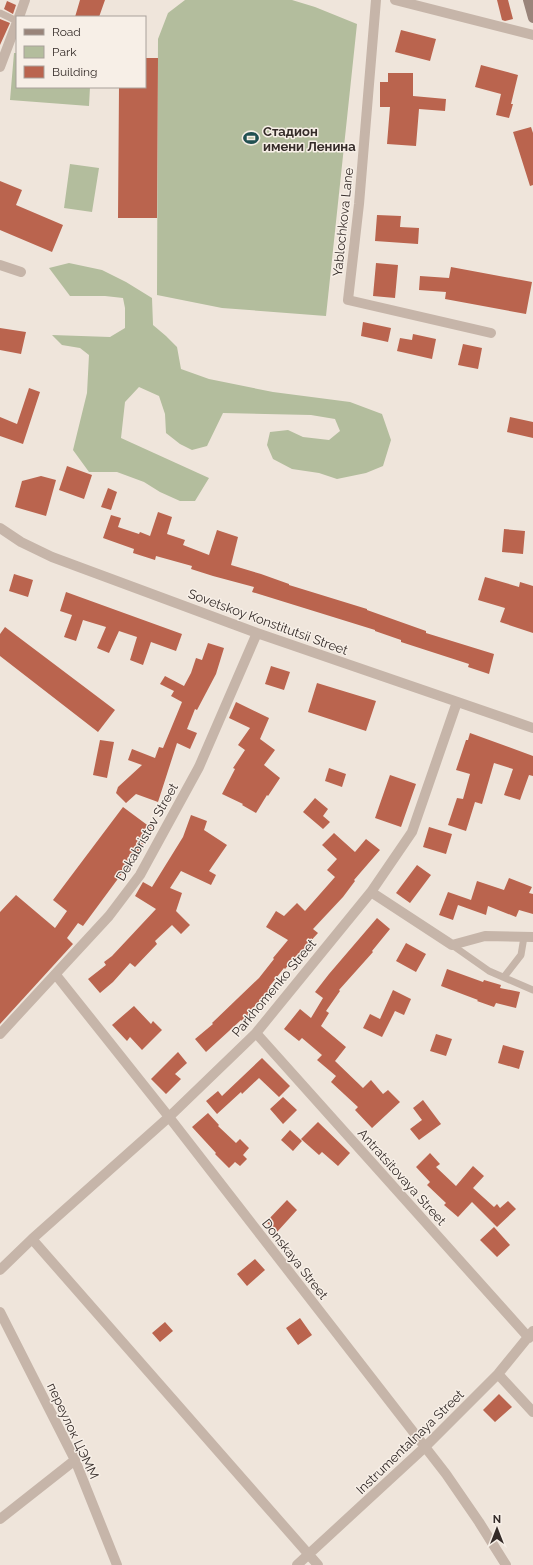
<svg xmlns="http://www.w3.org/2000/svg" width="533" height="1565" font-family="Raleway,sans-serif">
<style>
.green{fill:#b3bd9d}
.building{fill:#ba644e}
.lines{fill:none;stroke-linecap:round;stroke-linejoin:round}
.lane{stroke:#c6b5a9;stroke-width:7}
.street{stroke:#c6b5a9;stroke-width:10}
.secondary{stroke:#99847a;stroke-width:10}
.labels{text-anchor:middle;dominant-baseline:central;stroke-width:3;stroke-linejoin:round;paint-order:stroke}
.poi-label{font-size:13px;font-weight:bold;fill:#342b28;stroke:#f7efe7;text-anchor:start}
.street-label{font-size:13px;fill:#342b28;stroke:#f7efe7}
</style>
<rect width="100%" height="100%" fill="#efe5db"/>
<path class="green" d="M185,0H292L315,7L357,24L326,316L222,308L157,295L158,39L168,13Z
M14,53H17V87H90L89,106L10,100Z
M70,164L99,168L92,212L64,208Z
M69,263L102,270L126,282L152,298L153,325L166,336L177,347L181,369L209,379L273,392L350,402L382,414L391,440L383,466L366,473L337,479L319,473L292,469L273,459L267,445L270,432L288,430L303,437L329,440L340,431L335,419L311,415L223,413L207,446L192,450L180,444L166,433L165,414L159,396L139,387L125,402L121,438L209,478L195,501H180L160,492L144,482L117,472H89L73,450L87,393L89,355L80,348L62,345L52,335L110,337L125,328V308L123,298L105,296H70L49,268Z"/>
<path class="building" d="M80,0H105L99,17H75Z
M497,0H508L513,19L505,21L502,20Z
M7,1L16,5L13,14L4,9Z
M0,19L10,23L0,45Z
M401,30L436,39L430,61L395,52Z
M145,58H158L157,218H118L119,87H145Z
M481,65L518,75L511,104H513L509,118L496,115L501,94L475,87Z
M388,73H413V96L446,99L445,111L419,109L416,146L387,144L390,107H380V82H388Z
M531,127L533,133V185L530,186L513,132Z
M0,181L22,190L16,205L63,225L52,252L0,230Z
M377,215L401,216L400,227L419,228L418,244L375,241Z
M376,263L398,265L395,298L373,296Z
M451,267L532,282L526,314L445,299L446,292L419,290L420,276L449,278Z
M363,322L391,328L388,342L361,336Z
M0,328L26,332L21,354L0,350Z
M413,334L436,339L432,359L397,351L400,338L412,340Z
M463,344L482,348L478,369L458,365Z
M29,388L40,392L23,444L0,436V417L17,424Z
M510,417L533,422V438L507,432Z
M67,466L92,475L84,499L59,490Z
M41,476L56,480L46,516L15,507L22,481Z
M108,488L117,492L111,510L101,507Z
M158,512L172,517L167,534L185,540L183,545L209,555L217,530L238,537L231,565L261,574L289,584V585L367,609V610L426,631V633L494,654L489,674L468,667L469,664L401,642V640L375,631V630L252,592L254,587L213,576L191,569L192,566L156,556L155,560L133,553L134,549L103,538L111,515L121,518L118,527L139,534L140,532L150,536Z
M504,529L525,531L523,554L502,552Z
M14,574L33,580L28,597L9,591Z
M485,577L519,587L520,582L533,586V633L500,622L505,608L478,600Z
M66,592L182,634L176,651L151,642L143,665L130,660L137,637L119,631L109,653L97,648L106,627L83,620L76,641L64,637L72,615L60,611Z
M5,627L115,710L98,732L0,656V634Z
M208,643L224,648L216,674L197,710L195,709L187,729L197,733L190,749L177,743L158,802L136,794L126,803L116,793L118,787L142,765L128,760L132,749L155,758L159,747L163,748L182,702L171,696L174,691L160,684L165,676L184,686L191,673L196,658L202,660Z
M271,666L290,672L284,690L265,684Z
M317,683L376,701L366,731L308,712Z
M236,702L269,718L260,739L275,750L264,765L280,778L268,796L267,795L256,813L242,805L243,804L222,794L235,769L233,768L245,750L238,745L250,728L229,718Z
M470,733L533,756V776L529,775L520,800L504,795L513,769L494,763L482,804L475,802L466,831L448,825L457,798L463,799L470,774L456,770L466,740H468Z
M100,740L114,742L107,778L93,775Z
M329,768L346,774L342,787L325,781Z
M390,775L416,784L401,827L375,818Z
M315,798L328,809L323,816L330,822L323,829L303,812Z
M123,807L154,830L83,926L78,923L67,938L73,944L0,1024V912L16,895L55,928L67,911L53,900Z
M191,815L207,821L204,830L227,845L209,871L216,875L211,885L181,871L170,888L182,893L176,911L190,925L181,934L172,925L155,941L157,944L135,967L130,963L113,982L100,993L88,979L106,965L104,962L112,956L156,909L135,896L143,882L152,887L183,837Z
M429,827L452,834L446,854L423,847Z
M334,833L355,852L366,839L380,850L354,880L355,881L343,897L313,929L318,933L285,969L284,968L269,987L271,989L250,1011L252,1012L243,1022L241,1020L206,1052L195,1039L213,1024L212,1023L259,978L274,959L273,958L288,940L266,927L276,911L284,916L297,903L305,911L335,877L327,870L337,859L322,845Z
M417,865L431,875L410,903L396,893Z
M509,878L532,887L529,893L533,894V914L519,910L516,917L488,906L486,915L458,905L453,920L439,915L448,892L471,900L477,881L504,890Z
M377,918L390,929L372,951L373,952L339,990L340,991L326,1011L329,1013L321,1026L346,1047L335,1061L363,1088L371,1080L383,1094L388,1090L400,1102L372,1128L355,1110L358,1107L331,1082L336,1076L317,1060L322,1055L302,1038L299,1041L284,1029L300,1009L311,1018L323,998L315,992L329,974Z
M406,943L426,954L416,972L396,961Z
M447,969L483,982L484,980L501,985L500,988L520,992L516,1008L496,1003L494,1007L477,1001L478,1000L441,986Z
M393,990L411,999L404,1015L395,1011L382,1037L363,1028L370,1014L380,1019Z
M134,1006L151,1024L153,1021L162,1030L142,1050L130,1037L127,1041L112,1025Z
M436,1034L452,1039L446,1056L430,1051Z
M503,1045L524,1051L519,1069L498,1063Z
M178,1052L187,1063L175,1074L181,1079L166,1094L151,1079Z
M262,1058L290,1086L279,1097L259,1078L242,1094L241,1092L217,1114L206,1101L218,1091L222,1096Z
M283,1097L297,1110L283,1124L270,1109Z
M423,1100L441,1124L419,1140L410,1129L422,1120L413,1108Z
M208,1113L219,1125L218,1126L236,1143L240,1139L249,1148L243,1155L247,1159L240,1166L235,1162L229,1168L215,1154L216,1153L192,1127Z
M318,1122L350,1153L338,1166L322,1152L319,1155L301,1139Z
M290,1130L302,1141L293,1151L281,1140Z
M430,1153L440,1164L436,1167L456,1186L473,1166L484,1176L473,1188L494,1207L497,1204L500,1208L508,1201L516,1209L497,1227L472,1202L458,1217L444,1205L446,1203L427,1185L430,1182L416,1167Z
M287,1200L297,1210L277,1232L266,1222Z
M494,1227L510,1245L497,1257L480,1240Z
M255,1259L265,1270L247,1286L237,1274Z
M300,1318L312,1335L298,1345L286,1328Z
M165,1322L173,1331L160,1342L152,1333Z
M499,1394L512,1407L495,1422L483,1410Z"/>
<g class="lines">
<path class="lane" d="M0,13L17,21
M452,945L489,971L533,990
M504,977L521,955L524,937"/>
<path class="street" d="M376,0L359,204L348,300L491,333
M395,0L533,35
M19,17L25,0
M0,67L17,22
M0,265L21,272
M0,528L21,542L52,557L257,633L533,728
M371,892L452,945L485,936L533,937
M56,975L169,1117L446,1474L479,1522L506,1565
M256,1033L529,1338
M0,1034L109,916L140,875L199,767L257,633
M32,1239L318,1565
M0,1270L32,1239L169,1117L256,1033L371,892L412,832L457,702
M0,1312L75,1460L117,1565
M498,1374L533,1412
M0,1519L75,1460
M297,1565L425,1447L498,1374L533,1331"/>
<path class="secondary" d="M528,0L533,18"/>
</g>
<defs>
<symbol id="stadium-bare" viewBox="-9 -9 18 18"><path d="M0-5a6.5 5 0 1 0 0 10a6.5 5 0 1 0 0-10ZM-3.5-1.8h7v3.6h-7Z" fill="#215051" stroke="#f7efe7" stroke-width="2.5" paint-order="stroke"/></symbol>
</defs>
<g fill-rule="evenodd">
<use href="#stadium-bare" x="240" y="127" width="22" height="22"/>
</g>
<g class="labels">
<g class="poi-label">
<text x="263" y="131">Стадион<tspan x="263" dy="15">имени Ленина</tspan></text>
</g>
<g class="street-label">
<text transform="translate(343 222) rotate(-84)">Yablochkova Lane</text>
<text transform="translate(268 622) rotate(20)">Sovetskoy Konstitutsii Street</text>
<text transform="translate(147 832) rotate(-60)">Dekabristov Street</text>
<text transform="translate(274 988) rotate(-50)">Parkhomenko Street</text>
<text transform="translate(402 1177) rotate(48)">Antratsitovaya Street</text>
<text transform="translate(295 1259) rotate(52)">Donskaya Street</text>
<text transform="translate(73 1431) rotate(65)">переулок ЦЭММ</text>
<text transform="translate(410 1442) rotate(-44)">Instrumentalnaya Street</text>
</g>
</g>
<rect x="16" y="16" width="130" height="72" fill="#f7efe7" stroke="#a9a19b"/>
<rect x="24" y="29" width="20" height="6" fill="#99847a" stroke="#a9a19b"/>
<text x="52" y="36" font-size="12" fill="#342b28">Road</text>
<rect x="24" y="46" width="20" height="12" fill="#b3bd9d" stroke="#a9a19b"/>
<text x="52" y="56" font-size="12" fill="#342b28">Park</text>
<rect x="24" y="66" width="20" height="12" fill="#ba644e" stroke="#a9a19b"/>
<text x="52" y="76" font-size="12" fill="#342b28">Building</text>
<g transform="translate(497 1529)" stroke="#f7efe7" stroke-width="3" paint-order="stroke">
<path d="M0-3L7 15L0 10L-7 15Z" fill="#342b28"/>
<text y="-6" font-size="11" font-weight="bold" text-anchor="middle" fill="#342b28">N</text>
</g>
</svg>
